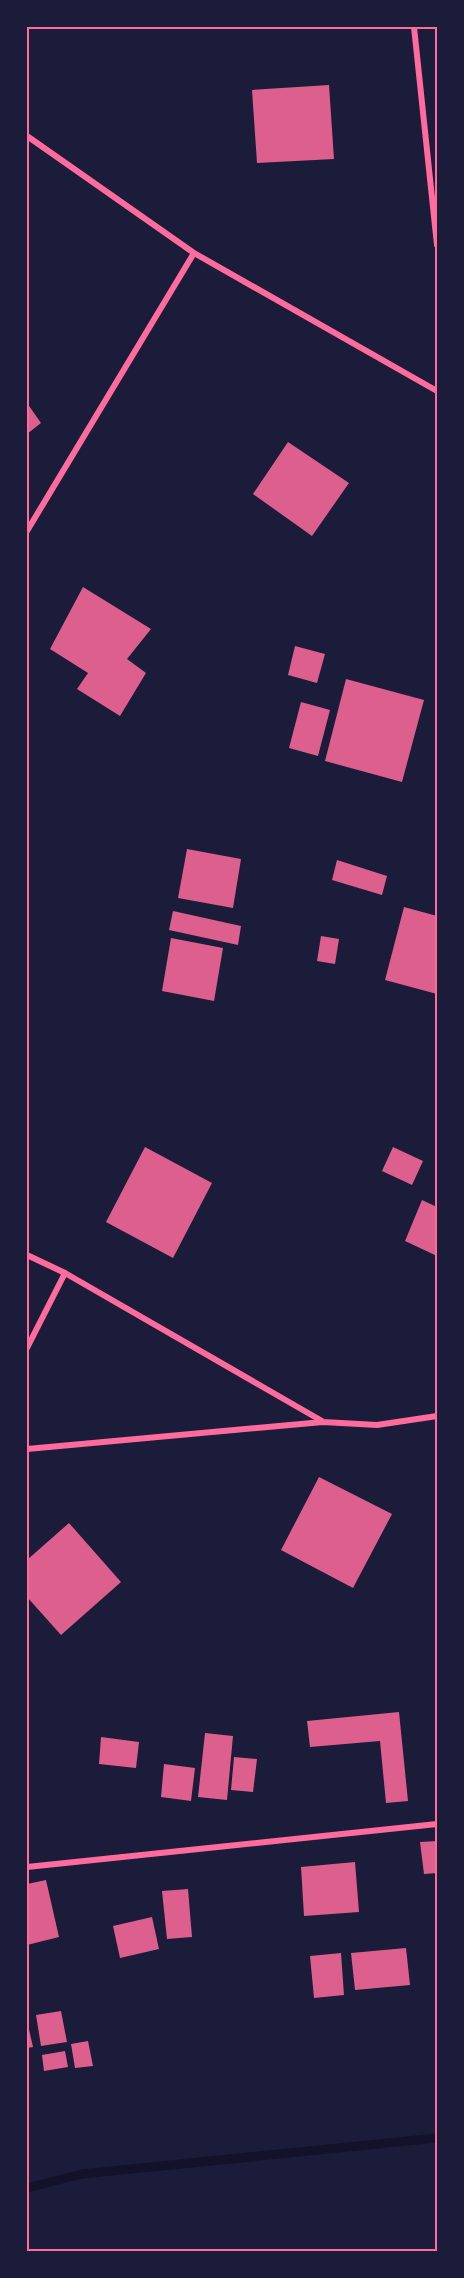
<svg xmlns="http://www.w3.org/2000/svg" width="464" height="2278" font-family="'Asap Condensed',sans-serif">
<style>
.lines{fill:none;stroke-linecap:round;stroke-linejoin:round}
.stream{stroke:#12122b;stroke-width:9}
.building{fill:#dd5f8e}
.minor{stroke:#ff6b9d;stroke-width:6}
.neatline{fill:none;stroke:#ff6b9d;stroke-width:2}
</style>
<rect width="100%" height="100%" fill="#1b1b3a"/>
<g class="lines">
<path class="stream" d="M27,2188L82,2174L437,2138"/>
</g>
<path class="building" d="M329,85L334,159L257,163L252,90Z
M27,403L41,423L27,434Z
M288,442L349,483L312,536L253,494Z
M83,587L151,629L127,659L146,673L120,716L77,689L88,673L50,649Z
M295,646L325,654L317,683L288,675Z
M346,679L424,700L402,782L325,761Z
M301,702L330,710L318,756L289,748Z
M187,849L241,859L233,908L178,898Z
M337,860L387,876L382,895L332,880Z
M404,907L437,916V994L385,980Z
M173,911L241,926L238,945L169,930Z
M321,936L339,939L335,964L317,961Z
M171,938L223,948L214,1001L162,991Z
M145,1147L212,1183L173,1258L106,1222Z
M393,1147L423,1161L412,1185L382,1171Z
M422,1200L437,1207V1256L405,1241Z
M319,1477L392,1514L353,1588L281,1550Z
M69,1523L121,1582L61,1635L27,1597V1560Z
M399,1712L408,1801L386,1803L380,1741L310,1747L307,1721Z
M205,1733L233,1736L227,1800L198,1797Z
M101,1737L139,1742L136,1768L99,1764Z
M234,1757L257,1759L253,1792L231,1790Z
M164,1764L195,1768L191,1801L161,1797Z
M437,1841V1873L424,1874L420,1842Z
M355,1862L359,1912L304,1916L301,1867Z
M46,1880L59,1937L27,1945V1884Z
M188,1889L192,1937L167,1939L162,1891Z
M152,1917L159,1949L120,1958L113,1926Z
M406,1948L410,1985L355,1990L351,1953Z
M341,1953L344,1995L314,1998L310,1956Z
M61,2011L67,2042L41,2046L36,2015Z
M28,2025L33,2047L27,2048V2026Z
M88,2041L93,2066L75,2068L71,2044Z
M65,2051L68,2067L44,2071L42,2055Z"/>
<g class="lines">
<path class="minor" d="M414,27L437,245
M27,136L194,253L437,391
M27,531L194,253
M27,1255L65,1273L322,1421
M27,1348L65,1273
M27,1449L323,1422L377,1425L437,1416
M27,1867L437,1824"/>
</g>
<rect width="464" height="2278" fill="none" stroke="#1b1b3a" stroke-width="57"/>
<rect x="28" y="28" width="408" height="2222" class="neatline"/>
</svg>
